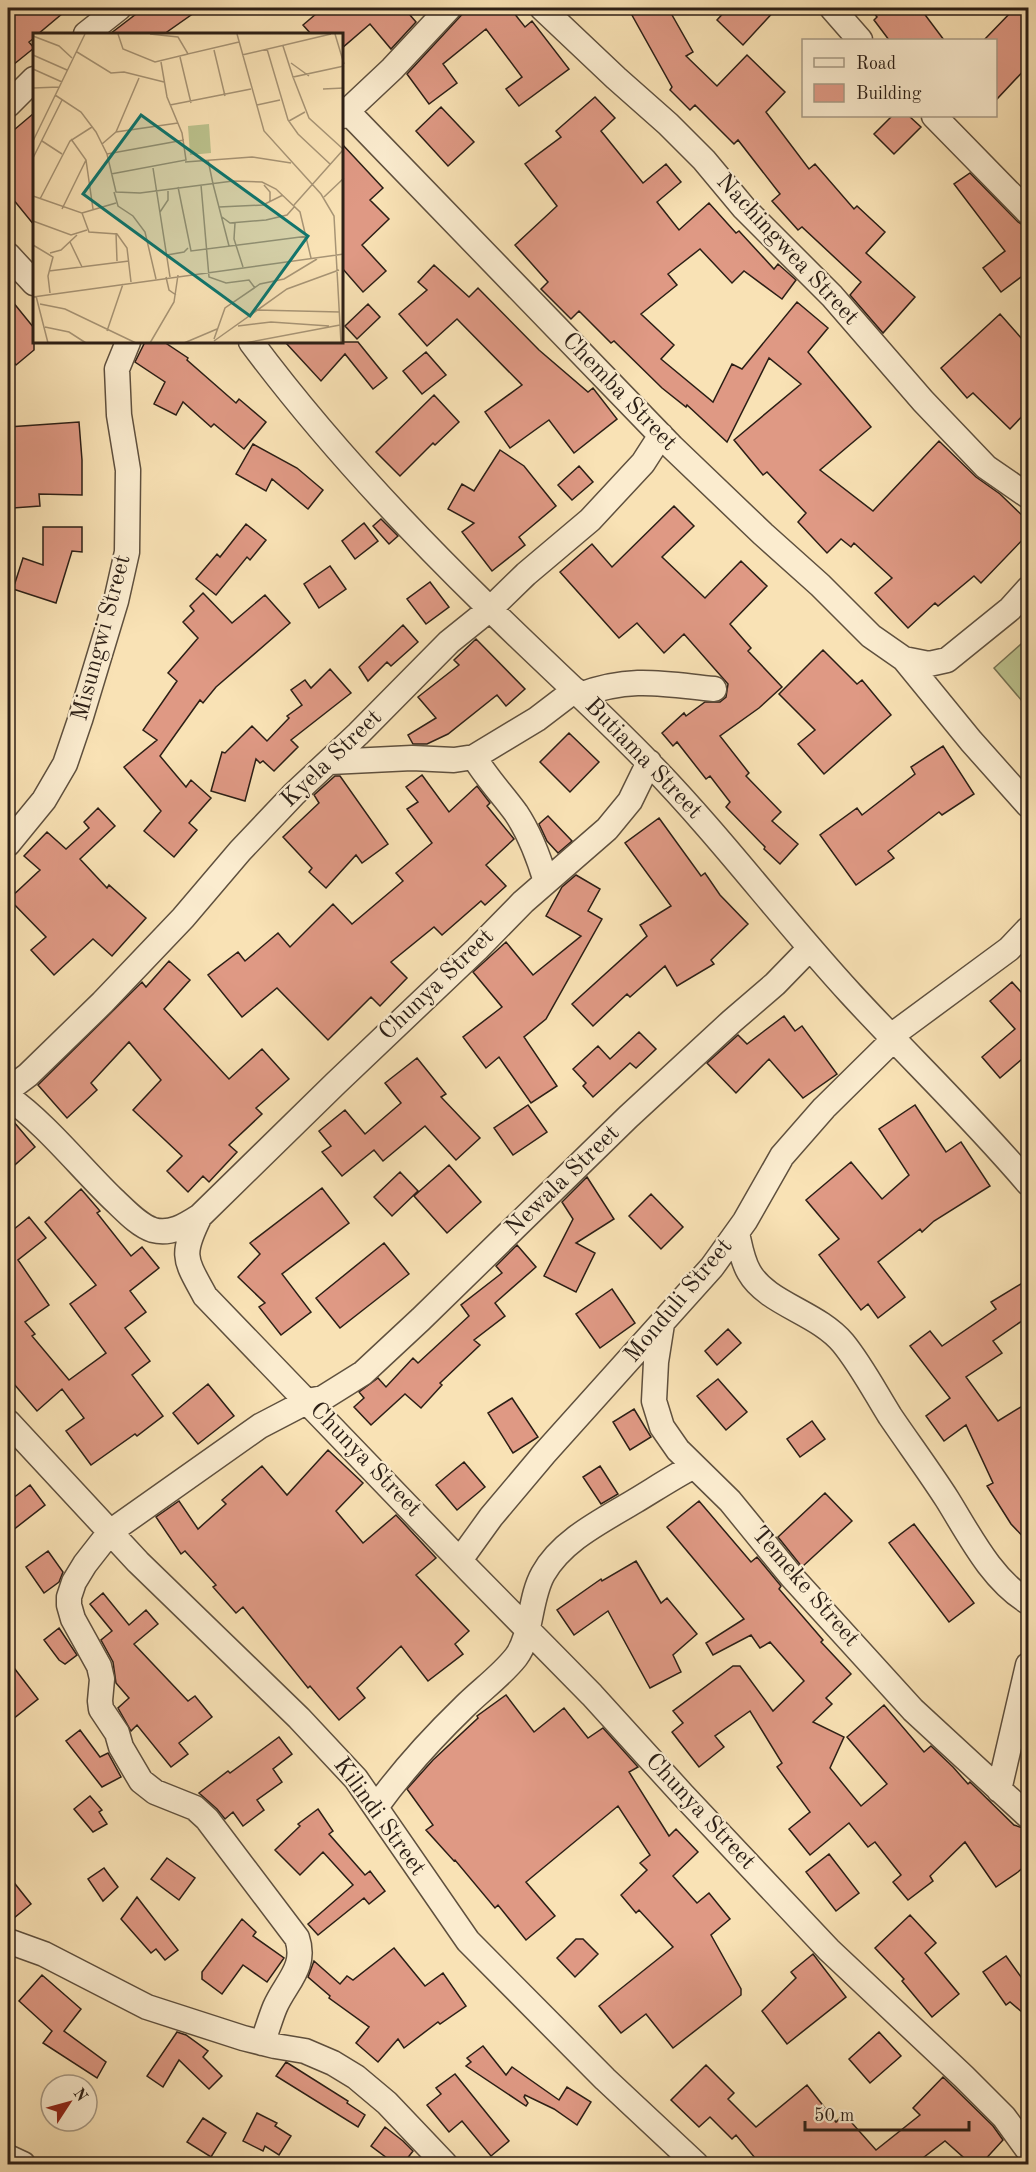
<svg xmlns="http://www.w3.org/2000/svg" width="1036" height="2172" font-family="'Old Standard TT',serif">
<style>
.green{fill:#bcc38e;stroke:#747152;stroke-width:1.5}
.building{fill:#df9984;stroke:#2c1f16;stroke-width:1.5}
.lines{fill:none;stroke-linecap:round;stroke-linejoin:round}
.minor-casing{stroke:#5f503e;stroke-width:27}
.minor{stroke:#fbeccf;stroke-width:24}
.labels{text-anchor:middle;dominant-baseline:central;stroke-width:4.5;stroke-linejoin:round;paint-order:stroke}
.street-label{font-size:24px;fill:#2c1f16;stroke:#fbeccf}
.inset-road{fill:none;stroke:#a79475;stroke-width:1.5}
.view{fill:#0f766e;fill-opacity:0.15;stroke:#0f766e;stroke-width:3}
.inset-edge{fill:none;stroke:#2c1f16;stroke-width:3}
</style>
<rect width="100%" height="100%" fill="#f9e2b5"/>
<filter id="stains"><feTurbulence type="fractalNoise" baseFrequency=".00333" numOctaves="4"/><feColorMatrix values="0 0 0 0 .2 0 0 0 0 .09 0 0 0 0 .02 0 0 0 .5 -.17"/></filter>
<radialGradient id="worn" r=".72"><stop offset=".6" stop-color="#630" stop-opacity="0"/><stop offset="1" stop-color="#630" stop-opacity=".3"/></radialGradient>
<path class="green" d="M1028,638V708L994,668Z"/>
<path class="building" d="M8,8H69L38,34H34V38L29,42L34,48L8,69Z
M144,8H201L164,34H110Z
M323,8H404L416,22L391,49L370,24L342,48V34H311L303,25Z
M468,8H510L525,27L532,21L569,69L519,106L506,89L522,77L486,29L443,64L457,83L429,104L407,74Z
M628,8H668L693,52L686,56L717,86L747,55L785,92L766,112L809,169L815,164L854,209L857,206L885,232L866,253L915,297L883,333L850,295L861,282L802,227L798,230L772,201L780,194L738,140L734,144L695,105L690,110L670,90L672,87Z
M728,8H777L743,45L717,20Z
M870,8H920L944,40H889L874,20L877,17Z
M1015,8H1029V65L996,100V40H984Z
M595,97L615,118L601,131L643,183L666,164L681,182L657,202L679,230L709,203L736,233L739,231L774,269L778,264L796,280L782,299L744,271L732,283L700,249L668,274L677,285L641,314L674,345L661,359L713,402L732,364L742,369L797,302L828,328L808,352L871,427L820,470L873,511L939,441L976,477L1000,494L1029,522V533L981,583L974,576L938,606L935,603L908,628L875,593L892,578L854,543L851,547L841,539L827,553L798,522L806,513L767,472L763,475L734,440L801,384L769,358L727,442L687,405L686,407L662,388L614,341L611,343L579,311L571,319L541,289L548,282L515,245L557,206L525,164L561,137L556,131Z
M441,107L474,142L448,166L416,131Z
M34,113V225L8,193V135Z
M892,116H909L921,127L894,154L874,134Z
M342,144L383,188L370,200L389,219L362,245L386,271L363,292L342,268Z
M970,173L1018,222L1029,229V271L1001,292L983,268L1005,251L954,184Z
M434,265L469,297L478,288L539,350L588,392L593,388L617,419L574,453L549,420L510,448L485,412L522,385L457,319L427,346L399,314L427,290L418,282Z
M8,296L34,328V350L16,365L8,355Z
M368,304L380,317L357,339L345,326Z
M1000,314L1029,347V409L1010,429L973,393L967,398L941,368Z
M145,342H164L188,358L187,360L236,403L239,399L266,422L244,449L214,424L211,427L183,402L176,415L154,404L165,382L135,362Z
M285,342H358L387,378L373,389L345,354L321,381Z
M426,352L446,375L422,394L403,371Z
M434,395L459,422L435,445L433,443L400,476L376,452Z
M79,422L82,460V495L39,494L40,506L13,508L10,477H8V427Z
M253,444L297,468L323,490L308,509L272,479L266,491L236,474Z
M500,450L524,466L556,506L519,537L525,545L492,571L462,532L474,523L448,509L462,484L474,491Z
M579,466L593,482L572,500L558,485Z
M674,506L694,526L662,557L705,598L741,561L767,586L730,624L751,648L748,651L782,687L759,708L720,736L749,773L746,776L781,812L772,821L798,844L780,864L764,849L765,847L726,807L730,802L710,776L706,779L677,742L673,746L662,733L684,713L686,716L705,702H720L726,697L728,684L684,634L664,653L637,623L619,638L560,572L592,544L612,567Z
M381,519L398,536L389,544L373,526Z
M364,523L378,541L355,559L342,541Z
M246,524L266,540L250,560L247,557L216,595L196,579L217,554L220,557Z
M43,527H82V552L72,551L56,603L13,589L23,558L43,565Z
M330,566L346,589L319,608L304,584Z
M430,582L449,607L426,624L407,599Z
M203,593L232,623L265,595L290,623L216,687L203,703L200,700L160,756L186,787L191,780L211,798L189,823L197,830L174,857L144,831L161,811L124,767L157,740L143,730L177,681L168,673L198,638L183,622L194,611L190,606Z
M403,625L418,642L391,666L387,662L368,681L359,667Z
M476,639L525,689L506,706L497,695L448,734L427,744H413L408,735L436,718L418,697L459,665L454,660Z
M823,650L857,684L862,680L891,715L824,774L798,744L815,730L779,694Z
M330,669L351,693L291,740L298,747L274,771L263,761L260,763L256,759L245,801L211,791L222,752L225,753L252,726L267,741L289,718L287,716L302,705L291,690L305,680L311,688Z
M569,733L599,762L570,792L540,762Z
M943,746L974,794L942,815L939,812L888,851L894,858L856,885L820,835L857,808L862,815L915,774L911,767Z
M422,775L449,812L477,786L490,803L487,806L514,839L486,865L506,886L485,905L481,901L442,935L434,927L391,962L407,978L380,1006L371,997L328,1040L277,988L242,1017L208,975L238,952L245,961L278,933L290,947L333,904L352,924L403,881L396,873L432,843L407,809L418,802L406,787Z
M335,776H340L388,844L362,863L356,855L326,888L309,872L312,868L283,837L319,803L314,795Z
M98,808L115,826L80,859L107,888L109,885L146,918L112,956L93,939L54,975L31,950L46,937L9,899L40,870L24,856L47,832L66,849L89,828L84,822Z
M548,816L572,841L558,853L547,841L539,824Z
M659,818L701,876L705,873L720,895L748,924L711,960L714,964L677,986L665,966L630,997L627,994L593,1026L572,1004L647,936L640,925L671,906L625,843Z
M576,875L600,889L588,911L602,919L546,1019L524,1037L557,1086L531,1103L499,1057L486,1068L463,1037L502,1007L473,972L506,942L533,975L581,936L546,916L562,887Z
M169,961L190,980L164,1009L229,1079L262,1049L289,1079L256,1108L262,1114L229,1145L237,1152L209,1182L203,1176L188,1192L167,1171L182,1156L133,1110L161,1080L129,1042L91,1083L97,1090L67,1118L38,1085L142,982L146,987Z
M1012,982L1029,1001V1053L1000,1078L982,1057L1015,1029L990,1001Z
M784,1016L795,1031L802,1026L837,1074L803,1098L769,1059L736,1093L707,1063L738,1035L747,1044Z
M639,1032L656,1049L636,1068L630,1063L593,1097L583,1086L586,1083L573,1069L598,1046L610,1059Z
M417,1058L446,1094L441,1097L480,1138L456,1160L425,1126L383,1161L374,1150L342,1176L322,1152L331,1146L319,1131L345,1110L365,1134L401,1103L385,1083Z
M528,1105L547,1132L513,1155L494,1128Z
M915,1105L946,1152L961,1142L990,1186L934,1221L922,1232L920,1229L878,1262L905,1297L878,1318L868,1304L861,1310L819,1255L839,1239L806,1200L851,1162L882,1199L909,1175L879,1129Z
M8,1115L35,1147L8,1171Z
M449,1165L481,1202L447,1233L414,1196Z
M400,1172L418,1191L392,1216L374,1197Z
M587,1177L614,1219L576,1243L595,1253L576,1292L544,1276L573,1219L562,1202Z
M322,1188L349,1223L282,1274L311,1312L281,1335L259,1307L265,1303L238,1277L260,1254L250,1243Z
M81,1189L100,1211L97,1213L131,1256L142,1247L159,1268L130,1291L146,1312L125,1328L150,1361L132,1375L163,1416L137,1436L135,1434L91,1465L66,1431L84,1418L62,1389L37,1411L8,1377V1234L29,1217L46,1238L18,1260L49,1305L25,1322L35,1334L32,1336L69,1380L106,1353L70,1304L96,1285L45,1222Z
M651,1194L683,1227L661,1249L629,1216Z
M384,1243L409,1274L340,1328L316,1298Z
M517,1245L536,1267L495,1303L505,1316L474,1340L480,1345L440,1383L442,1385L421,1408L405,1394L371,1425L354,1407L364,1398L359,1392L378,1378L386,1387L413,1358L418,1363L469,1316L461,1305L502,1273L496,1266Z
M1029,1279V1316L993,1341L1002,1353L966,1377L998,1421L1029,1402V1543L1011,1524L987,1486L993,1483L966,1425L944,1441L926,1416L950,1398L910,1346L930,1331L942,1346L996,1309L991,1302Z
M612,1289L635,1323L600,1348L576,1314Z
M728,1329L741,1343L717,1365L705,1351Z
M718,1379L747,1412L726,1430L697,1396Z
M208,1384L234,1416L198,1444L173,1413Z
M512,1398L538,1437L513,1453L488,1413Z
M634,1409L651,1437L630,1450L613,1422Z
M812,1421L825,1439L800,1457L787,1439Z
M328,1450L363,1483L336,1511L363,1543L396,1515L436,1558L416,1575L469,1631L455,1644L463,1654L428,1681L401,1646L357,1688L365,1698L339,1720L310,1686L308,1688L243,1607L236,1613L213,1587L216,1585L185,1551L181,1554L156,1517L179,1501L198,1529L226,1504L222,1500L262,1466L287,1495Z
M464,1462L485,1487L457,1510L436,1485Z
M600,1466L618,1494L601,1504L583,1477Z
M30,1485L45,1505L8,1534V1502Z
M825,1493L852,1521L802,1567L778,1537Z
M699,1501L751,1562L757,1557L781,1586L779,1589L823,1640L821,1642L851,1674L826,1698L832,1704L813,1722L844,1737L830,1768L861,1806L887,1784L847,1737L884,1705L924,1752L931,1746L953,1767L968,1784L970,1782L1014,1825L1029,1830V1862L1018,1872L996,1887L965,1842L930,1876L933,1881L908,1900L893,1882L901,1875L875,1842L868,1847L849,1823L810,1855L789,1829L810,1812L777,1767L782,1763L750,1711L715,1736L724,1747L699,1767L672,1732L683,1723L673,1711L733,1666H740L773,1711L804,1681L770,1642L760,1648L751,1635L713,1655L706,1643L744,1619L667,1527Z
M914,1524L974,1603L949,1622L889,1543Z
M48,1551L63,1572L59,1582L44,1593L26,1567Z
M636,1561L661,1603L667,1598L697,1634L673,1655L681,1672L650,1688L608,1611L574,1635L557,1610L601,1579L602,1581Z
M103,1593L129,1625L146,1610L158,1624L134,1644L188,1701L195,1696L212,1717L179,1743L188,1754L171,1767L137,1725L131,1731L118,1708L129,1698L116,1683L113,1662L101,1640L112,1631L90,1604Z
M59,1628L77,1655L65,1664L59,1660L44,1640Z
M8,1660L38,1699L8,1723Z
M506,1695L534,1732L564,1708L588,1738L603,1728L638,1767L629,1772L669,1836L676,1829L698,1852L673,1876L697,1903L709,1893L730,1919L711,1935L741,1989V1995L673,2048L646,2014L621,2033L599,2006L673,1947L639,1910L636,1913L621,1895L647,1870L640,1863L650,1855L618,1806L526,1882L555,1916L526,1940L498,1905L495,1908L455,1860L454,1861L426,1830L433,1825L407,1789L433,1760L478,1718L477,1716Z
M80,1730L100,1757L108,1753L121,1777L102,1787L66,1741Z
M279,1737L292,1754L273,1769L282,1782L257,1800L264,1810L243,1826L233,1812L225,1819L217,1809L199,1793L228,1771L230,1773Z
M90,1796L102,1810L99,1812L107,1824L93,1832L74,1809Z
M318,1809L333,1831L329,1834L365,1875L370,1871L385,1891L369,1904L364,1898L318,1935L308,1924L353,1885L323,1852L300,1875L275,1850L300,1826L298,1824Z
M829,1854L859,1893L836,1911L806,1872Z
M167,1858L195,1878L179,1900L151,1879Z
M104,1868L118,1887L103,1901L88,1879Z
M8,1875L31,1904L8,1923Z
M137,1897L178,1950L165,1960L156,1949L151,1953L121,1919Z
M910,1915L936,1943L925,1953L959,1994L932,2017L902,1981L904,1979L875,1948Z
M242,1919L256,1932L253,1936L284,1958L267,1982L243,1965L222,1994L202,1979V1972Z
M576,1939H583L598,1954L575,1977L557,1958Z
M394,1948L425,1986L443,1973L466,2006L440,2024L438,2022L404,2048L398,2039L378,2062L356,2043L369,2027L329,1998L330,1996L308,1977L314,1961L340,1984L347,1976L353,1980Z
M813,1954L846,1997L787,2044L762,2011L796,1978L791,1972Z
M1006,1956L1029,1988V2018L1010,2002L1006,2005L983,1972Z
M42,1975L81,2009L64,2031L106,2062L97,2078L43,2043L52,2031L19,2001Z
M177,2032L186,2035L208,2051L203,2057L222,2076L209,2089L179,2060L163,2087L147,2076Z
M879,2032L901,2056L870,2083L849,2059Z
M483,2046L506,2075L512,2067L559,2100L567,2087L591,2102L577,2125L554,2109L525,2095L524,2097L528,2103L526,2106L466,2066L471,2062L467,2058Z
M286,2062L348,2101L347,2103L365,2115L358,2127L276,2076Z
M706,2065L734,2093L728,2099L756,2127L807,2085L836,2122L844,2114L876,2150L920,2115L913,2108L943,2077L993,2126L1003,2140L981,2164H971L945,2141L915,2164H760L736,2135L732,2139L710,2117L699,2127L671,2100Z
M455,2074L509,2141L491,2156L462,2121L449,2132L427,2105L441,2094L436,2088Z
M257,2113L277,2123L275,2126L291,2136L279,2155L265,2146L263,2151L243,2141Z
M203,2118L226,2133L211,2157L187,2142Z
M385,2127L403,2141L413,2151L403,2164H395L371,2146Z"/>
<g class="lines">
<defs>
<path id="minor" d="M542,8L616,78L668,124L704,160L744,208L832,296L923,401L986,467L1028,496
M832,8L860,40
M86,34L119,8
M8,105L34,79
M347,111L672,447L763,534L820,585L871,636L904,659L929,664L947,660L1010,609L1028,589
M342,116L392,69L449,8
M934,116L1028,212
M8,255L34,283
M251,342C321,436 401,522 485,604C539,658 597,709 650,764C721,837 782,919 851,994C910,1058 972,1117 1028,1183
M904,659L971,741L1028,805
M580,695C631,676 663,684 714,689
M474,757C486,777 502,794 516,813C530,834 539,858 546,882
M330,762L412,758L454,760L474,757L537,719L575,690
M649,762L630,801L607,829L523,902L477,949L336,1083L200,1216C180,1256 185,1259 205,1296L469,1570L592,1695L682,1794L829,1950L963,2076L1004,2117L1028,2150
M8,844L44,800L65,764L80,720L116,601L127,552L128,470L119,415L117,369L128,342
M891,1036L1009,949L1028,929
M8,1090L28,1075L102,1003L183,918L240,851L294,794L358,734L449,642L490,609L526,574L590,520L643,463L661,435
M8,1097C47,1125 78,1165 113,1199C125,1210 138,1225 153,1230C171,1235 186,1225 200,1216
M737,1233C740,1246 742,1260 749,1272C767,1304 817,1312 843,1343C861,1365 875,1392 890,1416C909,1444 929,1471 947,1499C970,1536 991,1579 1028,1602
M662,1324L656,1362L654,1401L662,1427L678,1450L730,1501L792,1577L913,1710L1028,1816
M8,1422L138,1562L299,1718L356,1779L468,1941L605,2079L696,2164
M460,1560L491,1517L544,1454L712,1267L745,1221L782,1156L824,1108L894,1039
M999,1790L1028,1665
M376,1807C402,1771 432,1738 464,1707C481,1690 501,1676 516,1657C532,1636 529,1599 543,1574C562,1540 602,1521 635,1501C655,1489 673,1477 694,1466
M8,1941L44,1954L147,2007L243,2038L275,2046L305,2051L333,2063L356,2077L387,2103L445,2164
M262,2043C267,2031 270,2019 275,2007C286,1982 307,1967 297,1938L207,1819L195,1808L155,1792L141,1781L121,1747L117,1733L101,1709L100,1701L102,1679L99,1666L73,1619L69,1605V1597L74,1582L85,1564L110,1532L260,1426L308,1401L323,1398L363,1373L421,1319L628,1117L732,1021L775,984L810,948
M8,2157L23,2164"/>
</defs>
<use href="#minor" class="minor-casing"/>
<use href="#minor" class="minor"/>
</g>
<g class="labels">
<g class="street-label">
<text transform="translate(787 250) rotate(47)">Nachingwea Street</text>
<text transform="translate(619 392) rotate(46)">Chemba Street</text>
<text transform="translate(102 638) rotate(-75)">Misungwi Street</text>
<text transform="translate(332 759) rotate(-44)">Kyela Street</text>
<text transform="translate(643 759) rotate(46)">Butiama Street</text>
<text transform="translate(437 985) rotate(-44)">Chunya Street</text>
<text transform="translate(563 1181) rotate(-44)">Newala Street</text>
<text transform="translate(679 1301) rotate(-50)">Monduli Street</text>
<text transform="translate(365 1460) rotate(46)">Chunya Street</text>
<text transform="translate(805 1587) rotate(49)">Temeke Street</text>
<text transform="translate(700 1812) rotate(47)">Chunya Street</text>
<text transform="translate(379 1817) rotate(54)">Kilindi Street</text>
</g>
</g>
<g transform="translate(33 33)">
<rect width="310" height="310" fill="#f9e2b5"/>
<path d="M176,91L178,120L157,122L155,93Z" fill="#bcc38e"/>
<path class="inset-road" d="M85,1L90,16L122,29L155,21M117,1L145,4L155,21L206,9M204,1L231,98L288,161L301,183L308,310M302,1L311,31M0,3L26,13L39,25M250,13L260,44L311,33M234,16L255,87L265,101L297,131M181,17L192,63M44,19L78,40L91,39L131,49M0,22L34,37M209,22L298,1M147,24L158,70M258,30L276,43M0,36L29,49M260,44L276,85L310,116M0,55L26,54M290,56L311,55M22,62L48,79L63,99L74,121L83,159L107,160L200,148L229,149L243,156L267,179L278,225M137,72L218,56M224,72L247,67M256,88L272,79M83,99L106,45M38,106L53,127L60,176M0,108L52,1M9,108L29,121M69,111L83,99L145,90M74,121L151,107M0,125L29,67M175,127L180,151M152,129L219,124L258,130M120,135L137,244M78,141L153,127L149,100L134,64L128,29M180,151L196,213M168,152L176,244L193,250L216,247L222,255M231,152L237,159V168M145,154L158,218L275,203M81,159L85,173L100,183L112,199L123,246M0,163L49,180L56,199L84,201L94,215L98,249M291,164L311,145M7,166L37,108L59,94M261,172L310,117M186,174L230,172L250,162M29,176L53,127M127,179L135,167V156M49,180L83,170M189,184L197,190L233,187L254,182L262,173M0,188L38,202L54,197M202,190L201,206L210,234M83,200L84,228M37,209L49,234M0,212L20,224L15,243L17,260M17,220L28,217L44,202M134,222L151,219L155,215M16,238L96,228M133,244L136,257L143,262M3,263L15,310M0,264L311,221M7,271L32,276L103,310M223,277L307,279M205,293L238,289L296,293M12,294L36,299L53,310M74,298L90,251M181,306L192,275L227,251L251,246L284,226M181,308L254,256L306,237M117,310L141,269L145,242M151,310L184,296M212,310L307,292"/>
<path class="view" d="M108,82L275,203L217,283L50,161Z"/>
<rect width="310" height="310" class="inset-edge"/>
</g>
<rect width="1036" height="2172" fill="none" stroke="#f9e2b5" stroke-width="30"/>
<rect x="9" y="9" width="1018" height="2154" fill="none" stroke="#2c1f16" stroke-width="3"/>
<rect x="15" y="15" width="1006" height="2142" fill="none" stroke="#2c1f16" stroke-width="1.5"/>
<rect x="802" y="39" width="195" height="78" fill="#fbeccf" stroke="#a89a85" stroke-width="1.5"/>
<rect x="814" y="58" width="30" height="9" fill="#fbeccf" stroke="#a89a85" stroke-width="1.5"/>
<text x="856" y="69" font-size="18" fill="#2c1f16">Road</text>
<rect x="814" y="84" width="30" height="18" fill="#df9984" stroke="#a89a85" stroke-width="1.5"/>
<text x="856" y="99" font-size="18" fill="#2c1f16">Building</text>
<g transform="translate(69 2103) rotate(54)"><circle r="28" fill="#fbeccf" stroke="#a89a85" stroke-width="1.5"/>
<path d="M0-4.5L10 22L0 15L-10 22Z" fill="#8f2418"/>
<text y="-9" font-size="16" font-weight="bold" text-anchor="middle" fill="#2c1f16">N</text>
</g>
<path d="M805 2121v9h164v-9" fill="none" stroke="#2c1f16" stroke-width="3"/>
<text x="814" y="2121" font-size="18" fill="#2c1f16" stroke="#fbeccf" stroke-width="4.5" paint-order="stroke">50 m</text>
<rect width="100%" height="100%" filter="url(#stains)"/>
<rect width="100%" height="100%" fill="url(#worn)"/>
</svg>
